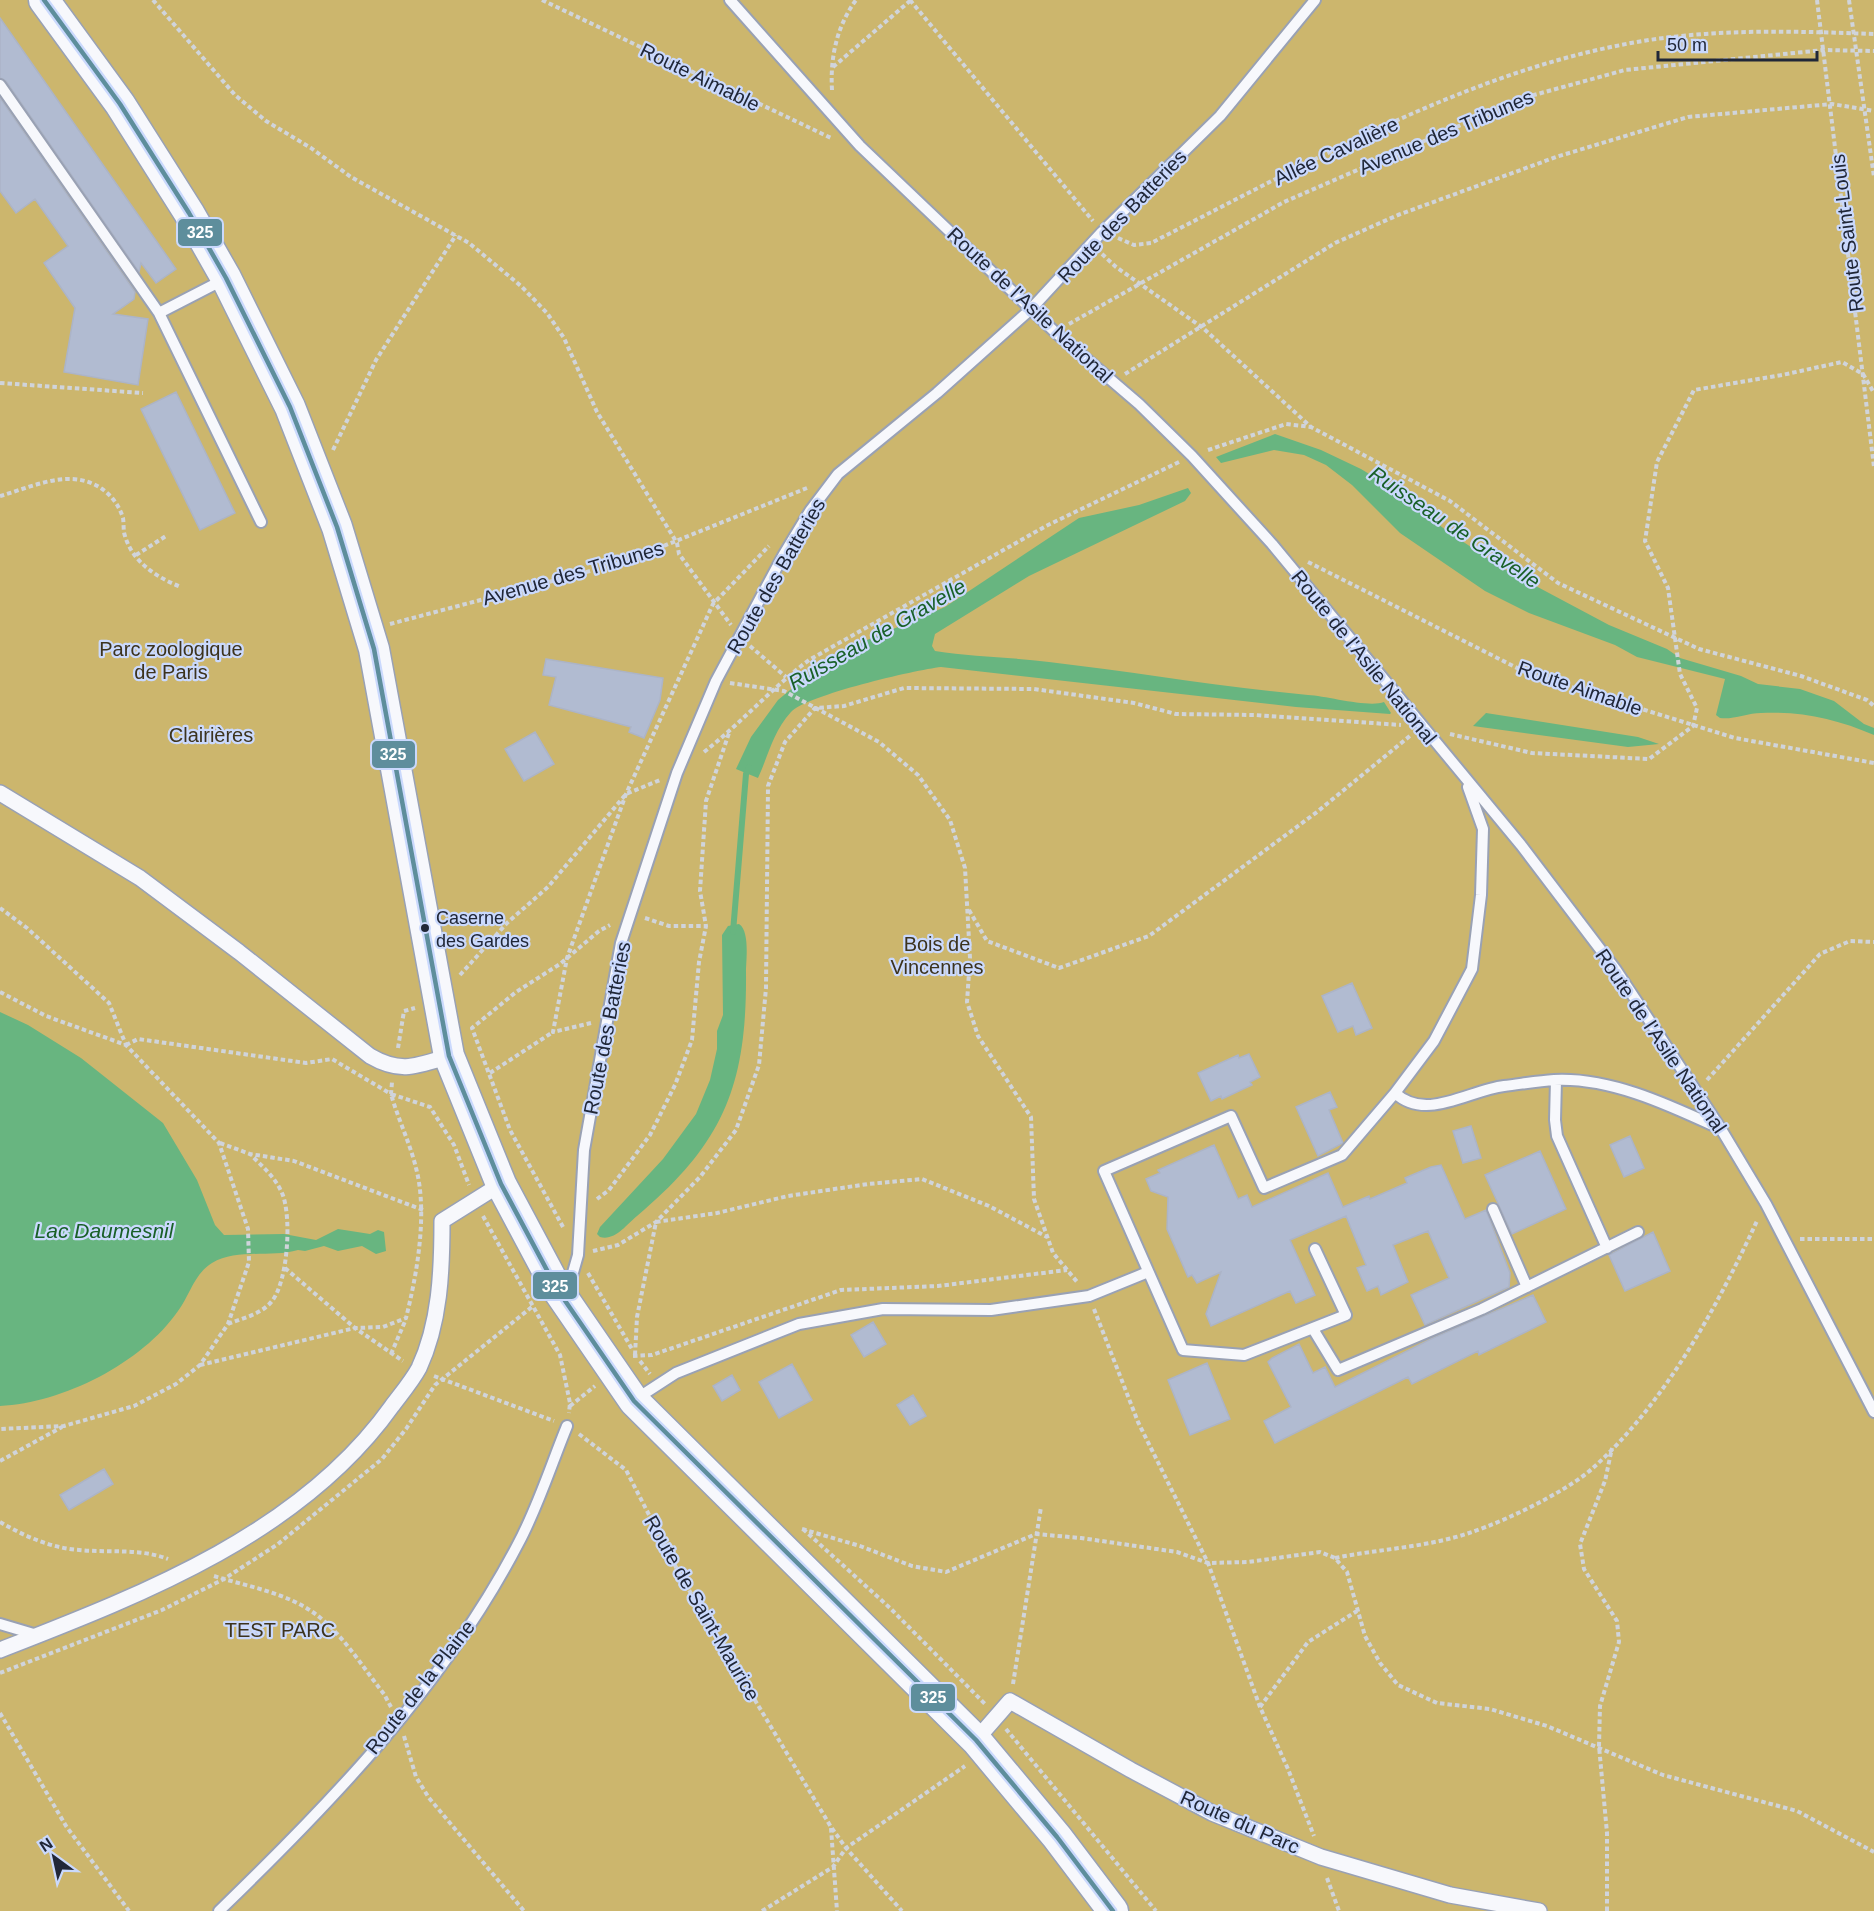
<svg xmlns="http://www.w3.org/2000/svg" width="1874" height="1911" font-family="Helvetica,sans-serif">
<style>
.green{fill:#ccb66d}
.water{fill:#68b580}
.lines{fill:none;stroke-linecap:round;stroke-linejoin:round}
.stream{stroke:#68b580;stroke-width:6}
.building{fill:#b1bbd1;stroke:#acb4c7;stroke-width:1.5}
.service-casing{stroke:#99a1b4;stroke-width:14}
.pedestrian-casing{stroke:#99a1b4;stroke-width:18}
.secondary-casing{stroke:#99a1b4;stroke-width:33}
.path{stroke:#d0d4db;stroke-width:4;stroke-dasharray:4.5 3;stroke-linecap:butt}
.service{stroke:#f7f8fc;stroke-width:10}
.pedestrian{stroke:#f7f8fc;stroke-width:15}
.secondary{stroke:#f7f8fc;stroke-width:30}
.bus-1-casing{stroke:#cad9fd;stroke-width:9}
.bus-1{stroke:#5e8e9c;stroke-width:4.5}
.bus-dot{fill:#202738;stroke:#cad9fd;stroke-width:2}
.labels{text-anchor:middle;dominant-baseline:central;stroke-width:4.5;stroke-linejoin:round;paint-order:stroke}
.bus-label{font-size:18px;fill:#202738;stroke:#cad9fd;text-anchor:start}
.street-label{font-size:20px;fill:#202738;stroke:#cad9fd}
.park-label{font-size:20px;fill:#3c331d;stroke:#cad9fd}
.water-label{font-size:21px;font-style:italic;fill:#196028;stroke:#cad9fd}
.line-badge{stroke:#cad9fd;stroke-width:2}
.badge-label{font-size:16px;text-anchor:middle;font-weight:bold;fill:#fff}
</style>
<rect width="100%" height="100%" fill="#c7d2ea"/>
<path class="green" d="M0,0H1874V1911H0Z"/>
<path class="water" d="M1275,434L1321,450L1361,469L1389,486L1447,531L1504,569L1609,625L1667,649L1680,658L1741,676L1758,684L1800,689L1834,701L1864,724L1874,728V735C1837,719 1801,711 1761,713C1748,713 1732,720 1720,718L1716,715L1725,679L1637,657L1615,645L1529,613L1485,591L1400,533L1352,485L1326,465L1304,455L1274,450L1221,463L1216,457Z
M1188,488L1191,493L1185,501L1029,576L935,634L932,646L935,651C972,657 1011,657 1049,662C1135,672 1221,687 1308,695C1327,696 1369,708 1384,702L1391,713L1390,714L1296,707L941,667C915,670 807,695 791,712C773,732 769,754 758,778L736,769L751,737L778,700L801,681L860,643L945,607L1079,518L1139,505Z
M1486,713L1638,737L1659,744L1628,747L1473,726Z
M739,924C750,931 746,960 746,972C747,1085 724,1143 637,1216C626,1225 615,1241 600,1237L597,1234L600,1227L663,1159L696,1114L710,1080L717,1049V1031L723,1015L722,935L728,926Z
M0,1012L28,1025L81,1058L163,1123L197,1180L215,1225L224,1235L284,1234L316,1240L338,1229L370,1234L378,1230L384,1232L386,1251L376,1254L362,1246L338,1251L324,1246L305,1251L298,1250C271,1258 237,1248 212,1263C194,1274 190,1295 178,1311C142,1363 63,1403 0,1406Z"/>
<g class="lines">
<path class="stream" d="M733,932L746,774L749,767"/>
</g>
<path class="building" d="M0,18L176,269L156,283L141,263L139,272L6,81L0,78Z
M0,98L135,292L134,299L113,314L148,319L138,385L64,372L75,308L44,263L68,246L35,199L16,213L0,191Z
M176,392L235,513L200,530L141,409Z
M546,659L663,678L660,700L644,738L629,732L631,727L549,705L556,677L543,675Z
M535,732L554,764L524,781L505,749Z
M1352,983L1372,1028L1356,1035L1353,1026L1338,1032L1322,996Z
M1249,1054L1260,1077L1250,1082L1252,1085L1222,1099L1221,1096L1211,1101L1198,1073L1238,1055L1239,1058Z
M1330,1092L1337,1107L1329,1110L1343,1143L1318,1156L1296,1107Z
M1471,1126L1481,1158L1463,1163L1453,1131Z
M1630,1136L1644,1168L1624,1177L1610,1145Z
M1214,1145L1238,1199L1247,1195L1252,1207L1328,1173L1343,1207L1369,1196L1370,1199L1407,1183L1405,1178L1431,1167L1441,1165L1465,1219L1486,1210L1510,1273L1509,1287L1425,1325L1411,1295L1449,1278L1428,1231L1393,1245L1408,1282L1381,1295L1378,1286L1367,1291L1357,1268L1366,1265L1346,1216L1290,1240L1315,1295L1296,1303L1290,1291L1211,1326L1206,1314L1221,1272L1197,1283L1192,1275L1188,1277L1167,1229L1168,1197L1151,1191L1146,1179L1160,1173L1158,1170Z
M1540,1151L1566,1209L1512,1234L1485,1175Z
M1653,1232L1670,1271L1625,1291L1609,1255Z
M1533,1295L1546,1322L1479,1355L1478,1351L1412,1384L1408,1377L1275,1443L1264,1421L1291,1407L1268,1362L1272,1358L1299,1344L1313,1373L1325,1367L1335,1387L1431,1339Z
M873,1322L886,1344L864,1357L851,1335Z
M1207,1363L1230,1419L1190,1435L1168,1380Z
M792,1364L812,1400L779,1418L759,1382Z
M732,1375L740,1390L722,1401L713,1386Z
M913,1395L926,1416L910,1425L897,1405Z
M104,1469L113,1484L69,1510L60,1495Z"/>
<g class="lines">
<defs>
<path id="service" d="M730,0L860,146L1055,332L1139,404L1192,456L1272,544L1521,845L1616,970L1721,1129L1766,1204L1874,1412
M0,85L159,313L261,522
M159,313L223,280
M1556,1080L1555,1120L1557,1136L1607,1248
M1395,1093C1426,1122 1469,1090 1504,1086C1521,1084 1538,1081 1554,1080C1611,1077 1671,1106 1721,1129
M1493,1209L1527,1287
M1315,1249L1346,1315L1244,1355L1183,1350L1104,1171L1231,1116L1264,1188L1342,1155L1395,1093L1434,1041L1472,969L1481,895L1483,829L1468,787
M560,1287L572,1276L578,1255L584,1150L621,943L677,773L716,681L784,554L810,511L838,474L937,393L1031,309L1102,232L1220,116L1315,0
M1313,1329L1338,1370L1482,1309L1638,1232
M636,1399L676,1373L799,1324L883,1309L991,1310L1089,1296L1148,1272
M0,1624L37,1635
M219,1911C332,1802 445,1684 518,1544C538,1507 551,1465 567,1426"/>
<path id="pedestrian" d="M0,793L140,878L239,952L370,1056C401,1074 417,1066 449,1056
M0,1650C141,1595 301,1534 392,1406C401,1394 412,1381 419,1368C440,1323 442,1271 442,1221L501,1184
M976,1740L1010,1701L1131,1770L1212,1813L1321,1857L1450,1895L1539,1911"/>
<path id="secondary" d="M44,0L120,104L189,213L226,278L290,407L337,527L374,649L449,1056L501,1184L557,1289L634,1401L976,1740L1057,1837L1113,1911"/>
</defs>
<use href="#service" class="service-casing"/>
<use href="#pedestrian" class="pedestrian-casing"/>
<use href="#secondary" class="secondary-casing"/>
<path class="path" d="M153,0L235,95L266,121L311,148L351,177L469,243L521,286L547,313L564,338L597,412L677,543L679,554L731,625
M542,0L831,138
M910,0L1093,221
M1817,0L1874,467
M1849,0L1874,177
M833,67L911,0
M832,90C830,57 837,26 856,0
M1118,238L1134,245L1151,243C1297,169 1460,76 1621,45C1704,28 1790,31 1874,34
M1102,254L1116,267L1203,328L1311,427L1450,501L1558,583L1699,649L1801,676L1867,700L1874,706
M1069,324L1284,202L1523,98L1625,70L1824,50L1874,51
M1125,374L1335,243L1398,215L1556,157L1688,117L1832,104L1874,111
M0,383L143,393
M333,450L376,360L456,235
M1208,450L1286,424L1311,427
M0,496C22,490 48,478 72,479C96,480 116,495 123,518C124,524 123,531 125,536C133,563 158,578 181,587
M136,555L166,536
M1308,562L1529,674L1735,738L1874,763
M390,624L624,562L807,488
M750,646L786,677
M730,683L784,691L879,742L918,775L950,820L965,868L970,958L967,1002L978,1036L1031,1117L1034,1199L1053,1253L1078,1283
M1450,734L1532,753L1649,759L1693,726L1697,708L1680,674L1668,588L1645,541L1657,462L1694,390L1782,375L1842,362L1863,374L1874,393
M704,752C741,723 772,688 809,660L1046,526L1179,462
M0,908L27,928L109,1003L126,1045
M969,910L987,941L1059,968L1149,936L1317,812L1411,735
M645,918L669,926H706
M460,975L507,923L548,887L626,794L660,780
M0,992L46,1016L126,1045L219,1143L248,1229L249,1262L228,1324L200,1365L176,1384L134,1406L64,1426L0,1429
M591,1023L553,1032L567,958L626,794L713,604L769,546
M126,1045L138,1039L306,1063L332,1059L391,1094L392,1082
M398,1048L404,1011L415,1008
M490,1073L553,1032
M1707,1080L1820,954L1850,941L1874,942
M220,1143L250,1154L294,1161L423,1210
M597,1199L609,1190L650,1135L675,1085L692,1040L699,962L706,926L700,891L706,801L729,733
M483,1216L560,1355L570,1403L569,1413
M563,1227L510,1130L472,1028L516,992L560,964L599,931L610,925
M1800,1239H1874
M593,1251L618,1245L656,1222L700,1177L736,1130L759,1065L766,988L768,786L785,742L815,708L844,706L904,688L1034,689L1134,703L1176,714L1255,715L1401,725
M285,1268L355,1328L403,1361
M588,1273L632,1349
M1094,1309L1138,1422L1208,1563L1260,1707L1288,1769L1314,1836
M228,1324C243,1318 262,1314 272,1301C288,1281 292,1216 282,1193C275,1177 263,1167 251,1155
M391,1354L406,1319
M635,1355L637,1317L656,1222L717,1213L788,1196L868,1184L922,1179L989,1206L1047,1237
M633,1356L652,1355L841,1290L938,1286L1067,1270
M640,1361L650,1374
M200,1365L355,1328L383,1327L406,1318C417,1274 428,1213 416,1168C410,1143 398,1119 391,1094L430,1107L454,1145L469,1185
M434,1376L554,1421
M570,1406L595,1386
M579,1434L626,1470L680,1575L831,1827L846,1848L902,1911
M0,1461L62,1427
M0,1522C24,1536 51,1548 79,1550C110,1553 139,1548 168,1559
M802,1529L860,1546L912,1566L946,1572L1036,1534L1081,1538L1177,1552L1208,1563L1248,1562L1320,1552L1335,1558L1347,1572L1365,1636L1380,1663L1398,1685L1437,1703L1490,1709L1547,1726L1663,1775L1797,1811L1874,1852
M803,1529L890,1608L986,1705
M1335,1558C1374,1550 1414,1548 1452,1538C1490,1529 1566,1493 1594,1467C1665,1403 1717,1307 1757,1221
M214,1576C249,1587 289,1593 318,1616C344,1636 364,1669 384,1694L391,1707
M0,1673L162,1610L224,1579L278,1544L382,1459L406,1429L435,1385L533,1306
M1013,1684L1041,1507
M1260,1707L1308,1642L1357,1611
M0,1713L66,1826L129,1911
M1006,1729L1156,1911
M404,1736L416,1777L429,1798L524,1911
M831,1828L837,1911
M1327,1878L1339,1911
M762,1911L833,1867L846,1848L965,1766
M1607,1911V1833L1599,1746L1600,1706L1619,1642L1617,1621L1584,1569L1580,1544L1605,1481L1612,1448"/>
<use href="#service" class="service"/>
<use href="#pedestrian" class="pedestrian"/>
<use href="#secondary" class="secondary"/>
<defs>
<path id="bus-1" d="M44,0L120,104L189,213L226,278L290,407L337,527L374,649L449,1056L501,1184L557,1289L634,1401L976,1740L1057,1837L1113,1911"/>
</defs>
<use href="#bus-1" class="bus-1-casing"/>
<use href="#bus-1" class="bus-1"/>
</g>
<circle class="bus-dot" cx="425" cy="928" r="5"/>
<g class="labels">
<g class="bus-label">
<text x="436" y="918">Caserne<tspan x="436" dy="23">des Gardes</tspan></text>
</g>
<g class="street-label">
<text transform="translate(700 77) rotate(26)">Route Aimable</text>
<text transform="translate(1446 132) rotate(-23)">Avenue des Tribunes</text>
<text transform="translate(1336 151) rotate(-25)">Allée Cavalière</text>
<text transform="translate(1122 216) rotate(-46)">Route des Batteries</text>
<text transform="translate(1847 233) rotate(-97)">Route Saint-Louis</text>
<text transform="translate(1030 305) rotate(43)">Route de l'Asile National</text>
<text transform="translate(573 573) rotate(-16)">Avenue des Tribunes</text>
<text transform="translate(776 576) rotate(-60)">Route des Batteries</text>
<text transform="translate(1364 657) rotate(51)">Route de l'Asile National</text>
<text transform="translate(1580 688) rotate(19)">Route Aimable</text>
<text transform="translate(607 1028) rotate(-79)">Route des Batteries</text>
<text transform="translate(1661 1041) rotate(56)">Route de l'Asile National</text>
<text transform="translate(702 1608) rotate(60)">Route de Saint-Maurice</text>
<text transform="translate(420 1687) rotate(-52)">Route de la Plaine</text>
<text transform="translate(1240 1822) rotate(24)">Route du Parc</text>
</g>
<g class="park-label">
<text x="171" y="649">Parc zoologique<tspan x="171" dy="23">de Paris</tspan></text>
<text x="211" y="735">Clairières</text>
<text x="937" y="944">Bois de<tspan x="937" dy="23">Vincennes</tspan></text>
<text x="280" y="1630">TEST PARC</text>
</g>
<g class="water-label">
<text transform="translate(1455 527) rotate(34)">Ruisseau de Gravelle</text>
<text transform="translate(877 634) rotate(-30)">Ruisseau de Gravelle</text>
<text x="104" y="1230">Lac Daumesnil</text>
</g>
</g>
<g class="line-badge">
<rect x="177" y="218" width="46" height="29" rx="6" fill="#5e8e9c"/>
<rect x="371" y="740" width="45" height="29" rx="6" fill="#5e8e9c"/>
<rect x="532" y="1271" width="46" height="29" rx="6" fill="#5e8e9c"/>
<rect x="910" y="1683" width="46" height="29" rx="6" fill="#5e8e9c"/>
</g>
<g class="badge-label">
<text x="200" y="238">325</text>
<text x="393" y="760">325</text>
<text x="555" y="1292">325</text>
<text x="933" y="1703">325</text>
</g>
<g transform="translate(54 1857) rotate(327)" stroke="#cad9fd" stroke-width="4.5" paint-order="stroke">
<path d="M0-4.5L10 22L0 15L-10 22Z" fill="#202738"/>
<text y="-9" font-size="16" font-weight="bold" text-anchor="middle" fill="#202738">N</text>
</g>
<path d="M1658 51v9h159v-9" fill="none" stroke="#202738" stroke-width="3"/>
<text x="1667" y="51" font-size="18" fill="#202738" stroke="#cad9fd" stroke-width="4.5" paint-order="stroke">50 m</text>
</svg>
